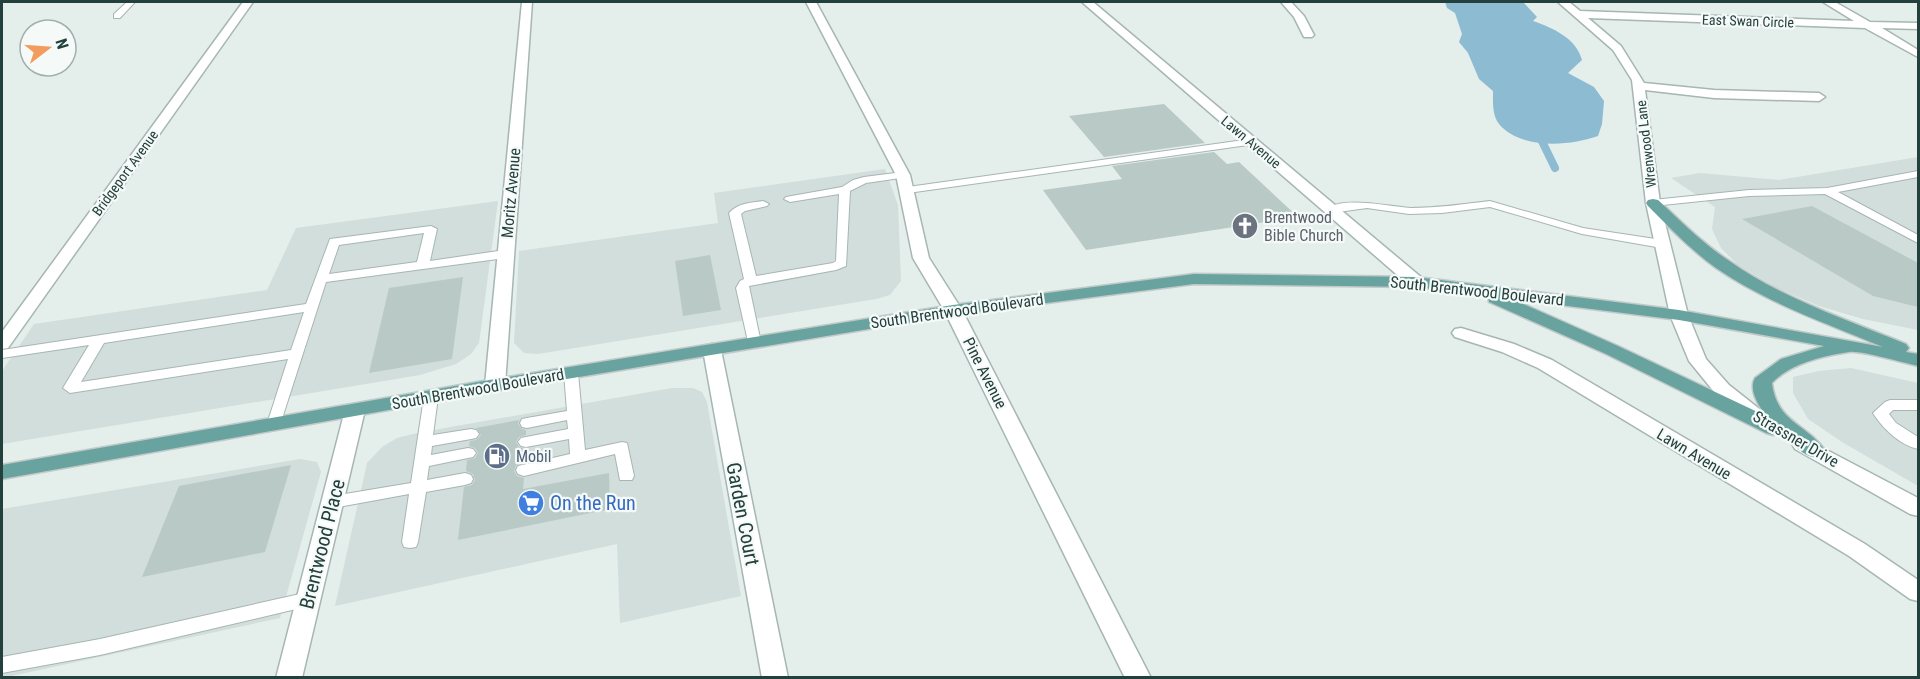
<svg xmlns="http://www.w3.org/2000/svg" width="1920" height="679" font-family="'Roboto Condensed',sans-serif">
<style>
.built{fill:#d2dedb}
.water{fill:#8dbbd2}
.lines{fill:none;stroke-linecap:round;stroke-linejoin:round}
.stream{stroke:#8dbbd2;stroke-width:8}
.building{fill:#b9c9c5}
.service-casing{stroke:#a6b6b3;stroke-width:2}
.minor-casing{stroke:#a6b6b3;stroke-width:3}
.tertiary-casing{stroke:#a6b6b3;stroke-width:3}
.primary-casing{stroke:#c1cac9;stroke-width:3}
.service{fill:#fff;fill-rule:evenodd}
.minor{fill:#fff;fill-rule:evenodd}
.tertiary{fill:#fff;fill-rule:evenodd}
.primary{fill:#69a39f;fill-rule:evenodd}
.labels{text-anchor:middle;dominant-baseline:central;stroke-width:4.5;stroke-linejoin:round;paint-order:stroke}
.far-street-label{font-size:14px;fill:#23403d;stroke:#f5faf8}
.street-label{font-size:16px;fill:#23403d;stroke:#f5faf8}
.worship-label{font-size:16px;fill:#5b616d;stroke:#f5faf8;text-anchor:start}
.service-label{font-size:16px;fill:#4e5e75;stroke:#f5faf8;text-anchor:start}
.near-shop-label{font-size:20px;fill:#366cbe;stroke:#f5faf8;text-anchor:start}
.near-street-label{font-size:20px;fill:#23403d;stroke:#f5faf8}
</style>
<rect width="100%" height="100%" fill="#e4eeeb"/>
<path class="built" d="M1918,157V330L1863,319L1819,306L1777,288L1738,265L1721,248L1712,229L1715,207L1671,178L1700,173L1779,180Z
M885,169L898,205L901,281L890,295L876,299L538,354L524,353L514,343L519,251L718,223L714,193Z
M498,201L479,343L471,354L456,364L420,375L2,444V371L34,324L267,290L296,228Z
M1851,368L1918,383V486L1842,442L1808,419L1793,393V377L1819,371Z
M672,388H693L702,392L707,402L741,596L620,623L617,544L335,606L367,463L382,447L397,438L417,433Z
M300,459L317,462L321,472L280,618L2,678V509Z"/>
<path class="water" d="M1445,2H1523L1537,17L1533,21C1553,28 1576,38 1582,60L1568,73L1594,87L1604,101L1602,124L1598,136C1570,146 1521,150 1499,124C1492,115 1493,102 1493,91L1479,79L1468,53L1459,42L1462,34L1455,13L1447,8Z"/>
<g class="lines">
<path class="stream" d="M1538,133L1555,168"/>
</g>
<path class="building" d="M1164,104L1205,143L1104,157L1069,116Z
M1214,152L1227,164L1239,162L1298,217L1086,250L1043,190L1122,179L1112,166Z
M1812,206L1918,263V307L1873,296L1742,219Z
M710,255L721,310L683,316L675,261Z
M463,277L452,359L369,373L389,288Z
M519,420L518,424L522,429L526,430V435L519,437L516,442L519,447L525,449L524,462L516,465L514,471L517,476L524,478L523,489L609,473L610,509L458,540L464,487L472,485L475,480L473,474L466,471L467,460L475,458L478,453L475,448L469,446L470,441L476,440L481,435L476,428Z
M291,465L265,552L142,577L179,486Z"/>
<g class="lines">
<defs>
<path id="service" d="M127,2H135L120,18H114V14Z
M1251,139L1256,142L1255,144L908,193L903,190L908,187Z
M1918,171V177L1838,192L1918,235V243L1825,194L1749,196L1653,206L1647,203L1653,200L1749,190L1827,188Z
M903,172L908,175L907,177L866,183L850,191L846,266L836,270L749,286L761,343L759,346H749L736,288L740,281L744,279L729,213C738,203 750,203 763,201L769,204L767,206L745,211L741,214L756,276L833,263L836,261L839,194L790,202L784,199L786,197L842,187L853,180L864,177Z
M1490,201L1583,228L1662,240L1668,244L1662,248L1582,234L1490,207L1442,213L1409,214L1367,208L1331,213L1325,210C1343,195 1390,207 1411,208C1438,208 1464,204 1490,201Z
M431,226L437,229L430,261L505,250L511,254L505,258L326,282L279,428H269L267,424L288,359L70,393L63,388L89,345L2,358V350L306,304L330,239ZM424,233L417,262L329,274L339,245ZM304,312L291,350L81,382L104,343Z
M571,369L578,373L585,450L622,442L627,443L634,476L632,480H620L615,454L524,476L518,474L516,470L518,466L570,454L569,439L526,447L521,446L518,442L521,438L526,437L568,429L567,420L527,428L522,427L520,423L522,419L527,418L567,411L564,373Z
M431,392L438,397L433,435L471,429L476,430L479,434L476,438L471,439L432,446L431,455L468,448L473,449L476,453L473,457L468,458L429,466L427,480L465,473L471,475L473,479L471,483L465,485L426,492L418,542L416,547L410,548L404,547L402,542L409,494L333,508L327,506L325,502L327,498L333,496L411,483L424,397Z
M1890,400H1918V410H1893L1889,414L1896,423L1918,437V449C1900,445 1883,429 1873,413L1885,402Z
M309,592L315,594L318,599L315,604L309,606L100,655L2,673V657L100,639Z"/>
<path id="minor" d="M243,2H253L8,348L2,349V332Z
M522,2H532L505,385L502,389H488L485,385Z
M806,2H816L910,175L929,258L962,310L1151,678H1125L944,310L913,258L896,175Z
M1082,2H1093L1422,278L1424,282L1422,286H1410Z
M1281,2H1291L1304,16L1314,35L1312,37H1304L1294,17Z
M1558,2H1569L1580,11L1854,21L1823,2H1835L1870,22L1918,23V29L1882,28L1918,50V57L1865,28L1588,18L1621,46L1644,83L1714,90L1819,93L1825,97L1819,101L1714,98L1645,90L1660,203L1688,315L1685,319H1673L1670,315L1646,203L1632,80L1613,50Z
M1461,328L1514,344L1552,360L1865,544L1918,580V601L1910,599L1849,556L1538,368L1502,352L1455,337L1452,333L1455,329Z
M712,344L718,346L721,350L788,678H762L703,350L706,346Z
M355,404L362,405L365,410L302,678H276L345,410L348,405Z"/>
<path id="tertiary" d="M1679,310L1685,311L1688,315L1706,359L1729,385L1762,411L1765,416L1762,421L1755,423L1748,421L1715,393L1689,361L1670,315L1673,311Z
M1802,437L1918,498V516L1910,514L1795,449L1792,444L1795,439Z"/>
<path id="primary" d="M1653,199L1658,200C1681,221 1702,243 1728,260C1781,298 1846,319 1906,344L1909,348L1906,352L1918,354V366C1904,363 1860,350 1849,352C1823,356 1791,363 1772,383C1777,424 1809,424 1826,452L1823,457C1807,462 1792,443 1780,433L1773,435L1766,433L1606,354L1489,302L1488,296L1416,287L1194,284L953,315L495,391L2,479V465L495,379L953,305L1194,274L1416,277L1679,310L1883,347C1826,323 1767,303 1716,268C1691,250 1670,228 1648,206L1646,203L1648,200ZM1512,299L1679,320L1824,346L1781,359L1755,378C1748,390 1759,406 1766,416L1618,346Z"/>
</defs>
<use href="#service" class="service-casing"/>
<use href="#minor" class="minor-casing"/>
<use href="#tertiary" class="tertiary-casing"/>
<use href="#primary" class="primary-casing"/>
<use href="#service" class="service"/>
<use href="#minor" class="minor"/>
<use href="#tertiary" class="tertiary"/>
<use href="#primary" class="primary"/>
</g>
<defs>
<symbol id="church-disc" viewBox="-11 -11 22 22"><circle r="9.5" fill="#6b7280" stroke="#f5faf8"/><path d="M-1.2-6h2.4v3.5h3.3v2.4h-3.3V6h-2.4V-.1h-3.3v-2.4h3.3Z" fill="#fff"/></symbol>
<symbol id="fuel-disc" viewBox="-11 -11 22 22"><circle r="9.5" fill="#5c6f8a" stroke="#f5faf8"/><path d="M-5.5-6h7V0h2V4h1.3V-2.5L3-4.5l.8-.8L6-3V5H2.5V1h-1V6h-7ZM-4.2-4.7v3.2H.2V-4.7Z" fill="#fff"/></symbol>
<symbol id="supermarket-disc" viewBox="-11 -11 22 22"><circle r="9.5" fill="#3f7fe0" stroke="#f5faf8"/><path d="M-6-5.5h2.5l.6 2H6L4.5 2H-2.5L-4.4-4H-6ZM-1.5 3.2a1.3 1.3 0 1 0 .1 0ZM3 3.2a1.3 1.3 0 1 0 .1 0Z" fill="#fff"/></symbol>
</defs>
<g fill-rule="evenodd">
<use href="#church-disc" x="1230" y="211" width="30" height="30"/>
<use href="#fuel-disc" x="482" y="441" width="30" height="30"/>
<use href="#supermarket-disc" x="516" y="488" width="30" height="30"/>
</g>
<g class="labels">
<g class="far-street-label">
<text transform="translate(1748 21) rotate(2)">East Swan Circle</text>
<text transform="translate(1251 142) rotate(40)">Lawn Avenue</text>
<text transform="translate(1646 144) rotate(-97)">Wrenwood Lane</text>
<text transform="translate(125 173) rotate(-54)">Bridgeport Avenue</text>
</g>
<g class="street-label">
<text transform="translate(511 193) rotate(-85)">Moritz Avenue</text>
<text transform="translate(1477 291) rotate(6)">South Brentwood Boulevard</text>
<text transform="translate(957 311) rotate(-8)">South Brentwood Boulevard</text>
<text transform="translate(985 373) rotate(63)">Pine Avenue</text>
<text transform="translate(478 389) rotate(-10)">South Brentwood Boulevard</text>
<text transform="translate(1796 439) rotate(30)">Strassner Drive</text>
<text transform="translate(1694 454) rotate(31)">Lawn Avenue</text>
</g>
<g class="worship-label">
<text x="1264" y="217">Brentwood<tspan x="1264" dy="18">Bible Church</tspan></text>
</g>
<g class="service-label">
<text x="516" y="456">Mobil</text>
</g>
<g class="near-shop-label">
<text x="550" y="503">On the Run</text>
</g>
<g class="near-street-label">
<text transform="translate(743 514) rotate(79)">Garden Court</text>
<text transform="translate(322 544) rotate(-76)">Brentwood Place</text>
</g>
</g>
<rect width="1920" height="679" fill="none" stroke="#23403d" stroke-width="6"/>
<g transform="translate(48 48) rotate(73)"><circle r="28" fill="#f5faf8" stroke="#a1b0ad" stroke-width="1.5"/>
<path d="M0-4.5L10 22L0 15L-10 22Z" fill="#f29d5e"/>
<text y="-9" font-size="16" font-weight="bold" text-anchor="middle" fill="#23403d">N</text>
</g>
</svg>
